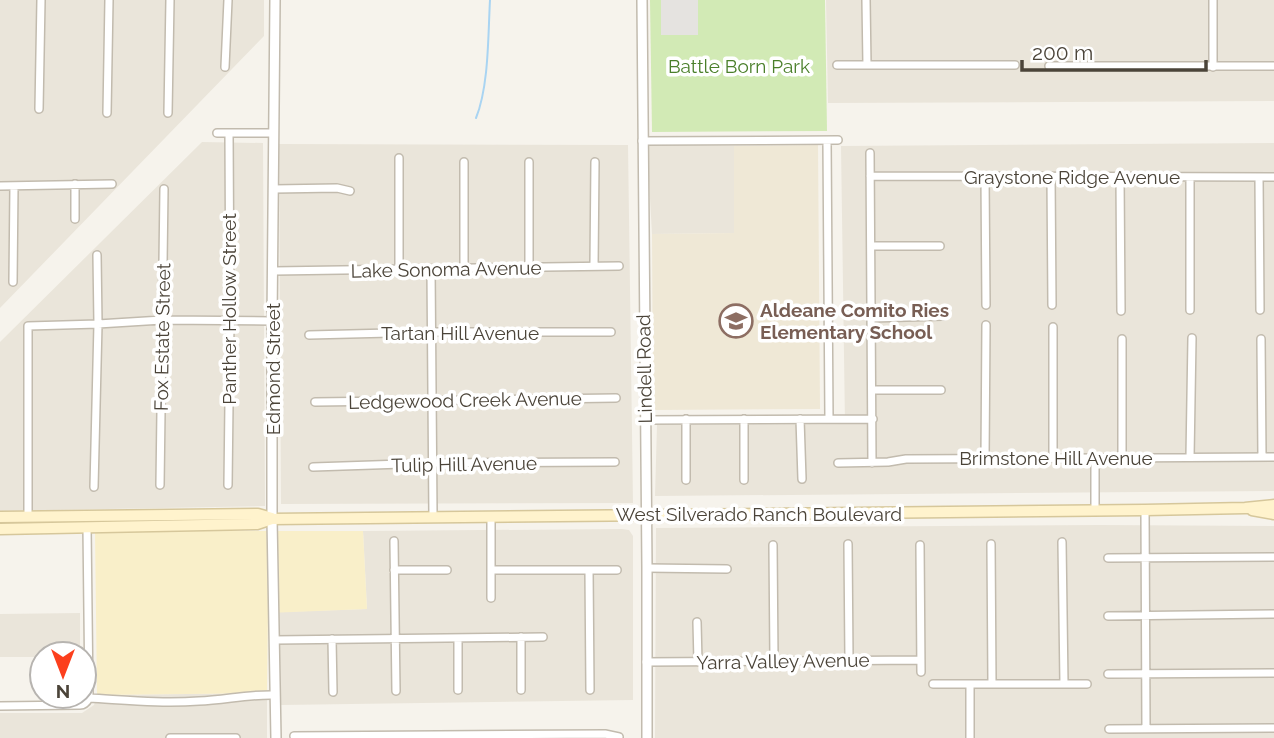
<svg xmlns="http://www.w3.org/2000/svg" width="1274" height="738" font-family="Raleway,sans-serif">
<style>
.residential{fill:#eae5da}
.education{fill:#efe8d6}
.green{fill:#d2eab5}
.sand{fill:#f9efc9}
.parking{fill:#e5e3e0}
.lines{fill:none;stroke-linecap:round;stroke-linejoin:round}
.stream{stroke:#a9d4f2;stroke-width:2}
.minor-casing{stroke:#c2bbae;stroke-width:10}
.tertiary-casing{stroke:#c2bbae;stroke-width:12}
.secondary-casing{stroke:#d6c79b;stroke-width:13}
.minor{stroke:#fff;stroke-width:7}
.tertiary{stroke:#fff;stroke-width:9}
.secondary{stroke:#fff3cd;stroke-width:10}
.labels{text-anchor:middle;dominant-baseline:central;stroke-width:7;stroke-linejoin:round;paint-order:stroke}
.park-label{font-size:19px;fill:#4a7f2a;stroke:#fff}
.street-label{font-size:19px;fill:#4b4439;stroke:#fff}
.education-label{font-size:19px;font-weight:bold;fill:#785e54;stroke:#fff;text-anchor:start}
</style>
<rect width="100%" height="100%" fill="#f6f3ec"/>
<path class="residential" d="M0,0H264V36L0,308Z
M826,0H1274V101L828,103Z
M202,142L263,143L265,506L0,511V342Z
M1274,143V491L655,496L657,425L845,424L841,146Z
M279,144L628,145L633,503L281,504Z
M647,145L734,146L735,233L652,234Z
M1100,525L1274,526V738H655L656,528Z
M622,529L629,530L633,536V700L281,705L279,612L367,609L363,531Z
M80,613V654H42V657H0V614Z
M267,693V738H0V713H82L94,705L97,695Z"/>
<path class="education" d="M818,145L820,409L653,410L652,234L734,233V146Z"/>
<path class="green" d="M650,0H825L827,131L652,132Z"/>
<path class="sand" d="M95,531H363L367,609L268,613L267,693L97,695Z"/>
<path class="parking" d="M661,0H698V35H661Z"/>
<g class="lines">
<path class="stream" d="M476,118C489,86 488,35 490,0"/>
<defs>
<path id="minor" d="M866,0L867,65
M1213,0V67
M837,65H1015
M1049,66H1274
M225,67L228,0
M39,109L41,0
M107,113L109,0
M168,113L170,0
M217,133H274
M642,141L838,140
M827,141L829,419
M870,153L872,463
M399,158V269
M464,162V268
M529,162V267
M870,176L1274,177
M985,176L986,305
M1051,176L1052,305
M1120,177L1121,311
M1259,177L1260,310
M0,186L112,184
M274,189L337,188L350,191
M75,219V184
M871,246H940
M594,266L595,162
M431,269L433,516
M274,271L619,266
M13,282L14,186
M1190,310V177
M872,318L942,316
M1053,327V458
M309,335L431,332H611
M1261,339L1262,457
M872,390H941
M315,402L616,398
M686,419V480
M744,419V480
M800,419L802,479
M645,420L873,419
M1122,457V339
M1190,457L1192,338
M985,458L986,325
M1095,458V511
M838,463L888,462L906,459L1274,457
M313,467L432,463L615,462
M160,485L164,189
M228,485L230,321L229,133
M94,487L98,324L97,255
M1145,510L1146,729
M28,516V326L98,324L162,320L272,321
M491,516V598
M394,541L396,691
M1062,542L1064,684
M848,544L849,660
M991,544L992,684
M773,545L774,660
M920,545L921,672
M1108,558L1274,557
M647,568L727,569
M394,570H447
M491,570H617
M589,570L590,690
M1108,616L1274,614
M697,622L698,662
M521,637V690
M458,638V690
M332,639L333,692
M275,640L543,637
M646,662L921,660
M1108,674L1274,673
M933,684H1087
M89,698C125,700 162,704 199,701C225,700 249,694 275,695
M0,706L80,705C85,705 87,702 89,698L87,527
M1109,729L1274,728
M294,736L605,734L619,737
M170,738H236
M970,738V684"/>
<path id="tertiary" d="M275,0L272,321V519L276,738
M642,0L647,568V738"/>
<path id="secondary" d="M1252,510L1274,514
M0,517L258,514L272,518
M0,529L257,524L272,519L1145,510L1245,508L1274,505"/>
</defs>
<use href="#minor" class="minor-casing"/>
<use href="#tertiary" class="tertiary-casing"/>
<use href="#secondary" class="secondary-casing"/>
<use href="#minor" class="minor"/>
<use href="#tertiary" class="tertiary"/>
<use href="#secondary" class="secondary"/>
</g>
<defs>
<symbol id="school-ring" viewBox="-11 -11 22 22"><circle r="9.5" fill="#fff" stroke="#8d6e63" stroke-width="1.5"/><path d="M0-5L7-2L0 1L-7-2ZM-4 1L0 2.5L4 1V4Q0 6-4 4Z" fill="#8d6e63"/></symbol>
</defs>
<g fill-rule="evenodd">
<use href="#school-ring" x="717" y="302" width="38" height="38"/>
</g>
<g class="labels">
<g class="park-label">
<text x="739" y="66">Battle Born Park</text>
</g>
<g class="street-label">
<text x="1072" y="177">Graystone Ridge Avenue</text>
<text transform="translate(446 269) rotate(-1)">Lake Sonoma Avenue</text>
<text transform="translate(229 309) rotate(-90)">Panther Hollow Street</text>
<text x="460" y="333">Tartan Hill Avenue</text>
<text transform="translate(162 337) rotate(-89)">Fox Estate Street</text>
<text transform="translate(273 369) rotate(-90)">Edmond Street</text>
<text transform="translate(644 369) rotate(-91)">Lindell Road</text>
<text transform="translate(465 400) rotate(-1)">Ledgewood Creek Avenue</text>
<text x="1056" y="458">Brimstone Hill Avenue</text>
<text transform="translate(464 464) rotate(-1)">Tulip Hill Avenue</text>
<text x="759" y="514">West Silverado Ranch Boulevard</text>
<text transform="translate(783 661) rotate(-1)">Yarra Valley Avenue</text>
</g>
<g class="education-label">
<text x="760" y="310">Aldeane Comito Ries<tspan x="760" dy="22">Elementary School</tspan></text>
</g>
</g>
<g transform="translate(63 675) rotate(180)"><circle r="33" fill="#ffffff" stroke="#b7b4b0" stroke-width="2"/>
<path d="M0-5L12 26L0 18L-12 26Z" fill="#fc3f1d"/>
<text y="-10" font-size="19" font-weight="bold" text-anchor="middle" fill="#4b4439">N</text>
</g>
<path d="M1022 60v10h184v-10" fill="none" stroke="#4b4439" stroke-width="3.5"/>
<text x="1032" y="60" font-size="21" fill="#4b4439" stroke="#ffffff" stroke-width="5" paint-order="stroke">200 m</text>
</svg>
